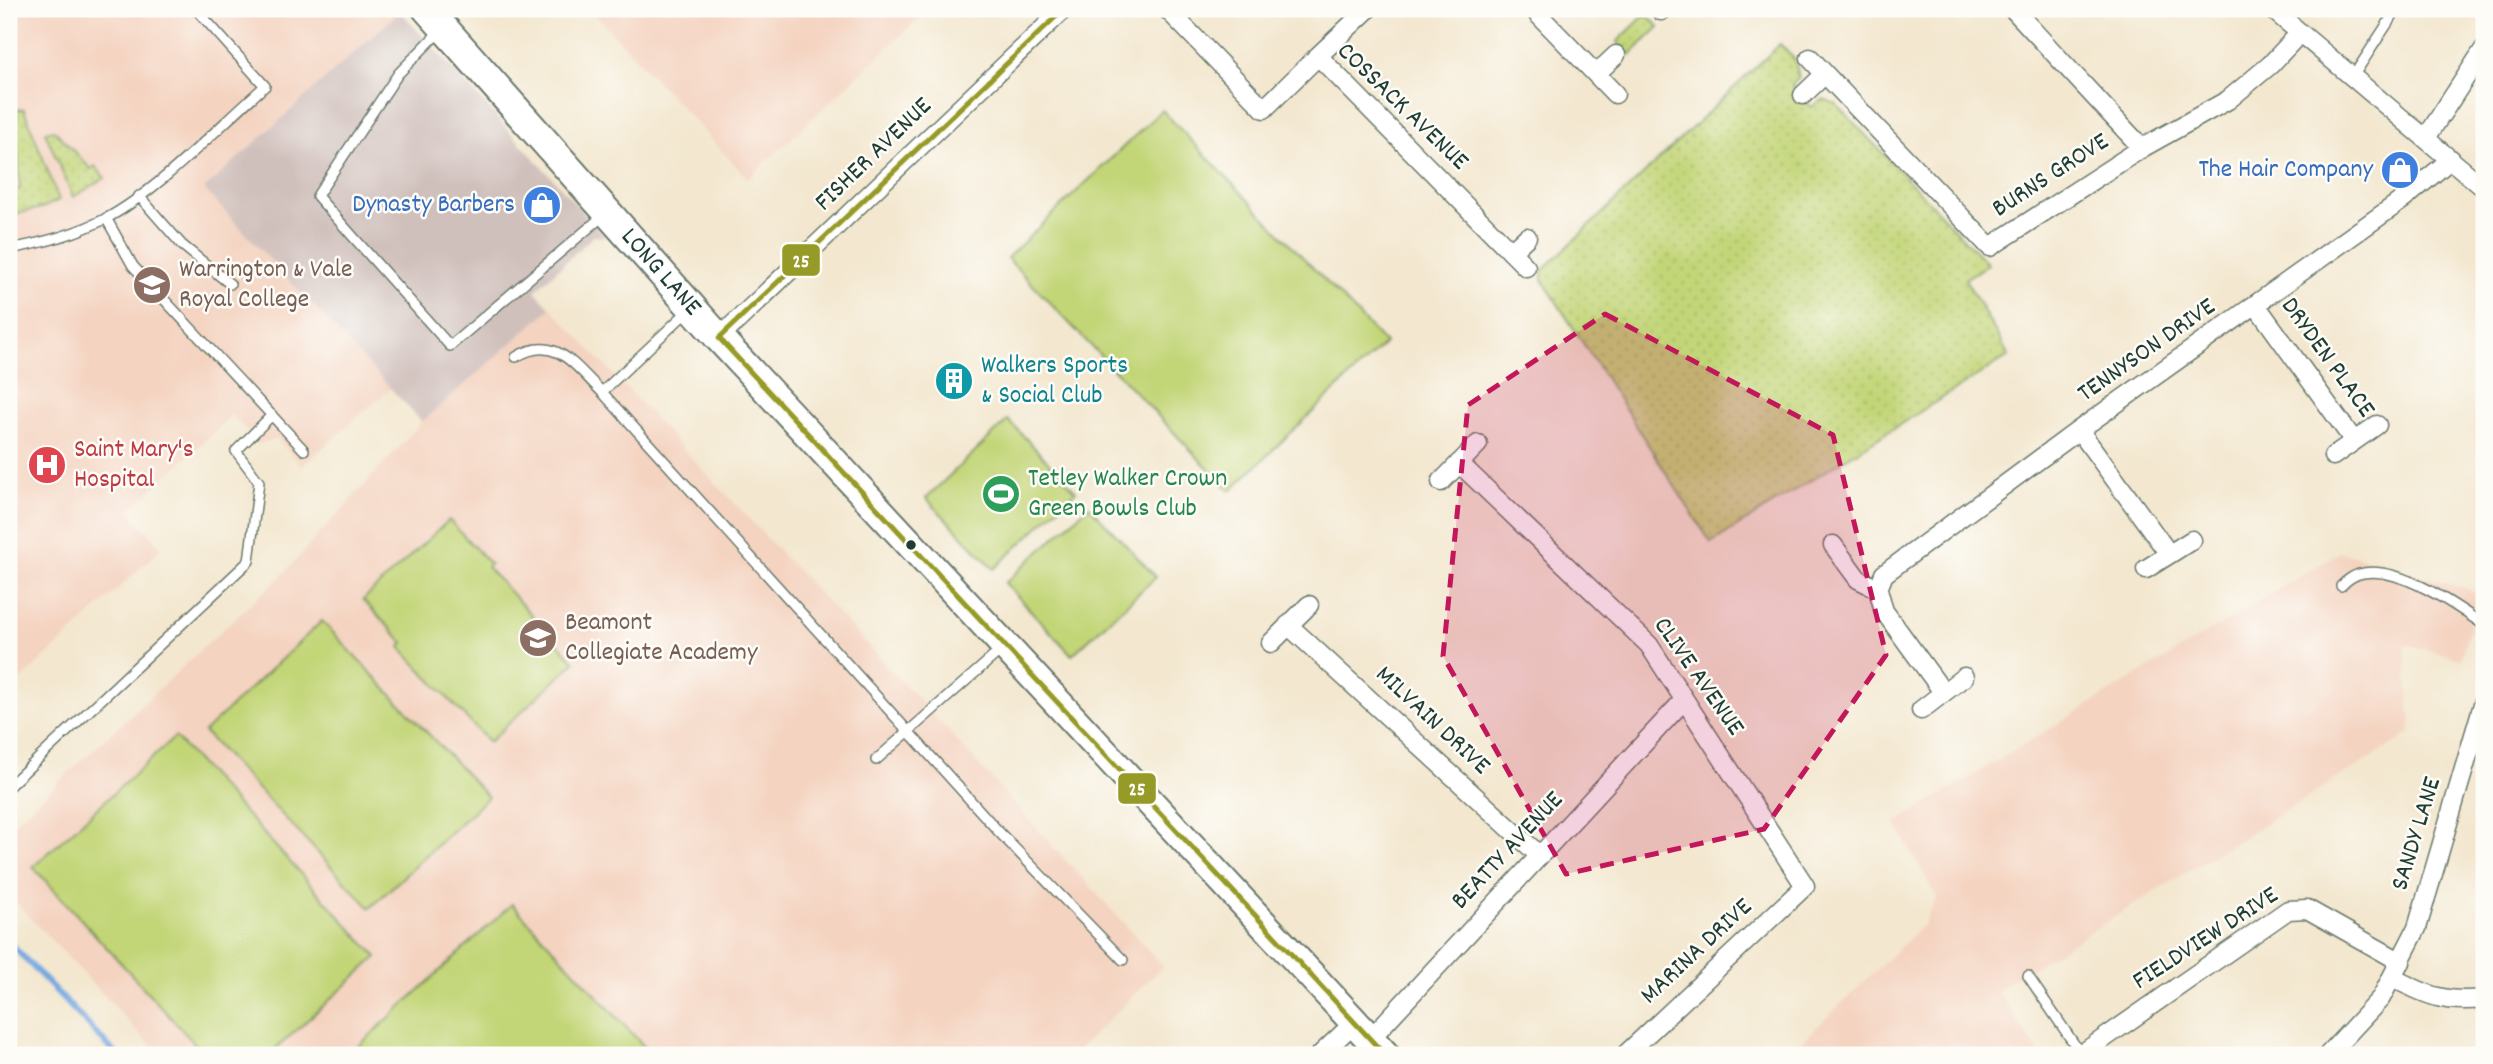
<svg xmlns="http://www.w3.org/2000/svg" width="2493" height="1064" font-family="Dekko,sans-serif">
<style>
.built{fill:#f4d3c0}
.industrial{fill:#d0c0bc}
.grass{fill:url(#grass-dots);stroke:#708956;stroke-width:2}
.park{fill:#c2d577;stroke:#708956;stroke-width:2}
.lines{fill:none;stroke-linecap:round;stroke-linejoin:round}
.stream{stroke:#75a7e1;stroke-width:6}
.service-casing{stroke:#69786a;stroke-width:12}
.minor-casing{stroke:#69786a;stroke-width:21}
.primary-casing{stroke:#69786a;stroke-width:32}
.service{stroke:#fff;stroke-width:9}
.minor{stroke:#fff;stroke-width:18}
.primary{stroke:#fff;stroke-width:28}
.bus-1-casing{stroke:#fdfcf7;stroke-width:10}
.bus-1{stroke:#969a27;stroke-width:5}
.marked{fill:#c2185b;fill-opacity:0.2;stroke:#c2185b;stroke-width:5;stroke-dasharray:14 9;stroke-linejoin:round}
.bus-dot{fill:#1f3d34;stroke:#fdfcf7;stroke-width:2.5}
.labels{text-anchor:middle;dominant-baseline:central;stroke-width:5;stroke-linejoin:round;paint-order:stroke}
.street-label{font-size:26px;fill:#1f3d34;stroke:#fdfcf7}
.shop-label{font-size:26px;fill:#366cbe;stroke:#fdfcf7;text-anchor:end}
.education-label{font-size:26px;fill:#785e54;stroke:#fdfcf7;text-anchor:start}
.culture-label{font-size:26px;fill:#0d838f;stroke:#fdfcf7;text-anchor:start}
.health-label{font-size:26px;fill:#be3a42;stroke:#fdfcf7;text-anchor:start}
.leisure-label{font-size:26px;fill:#27864d;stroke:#fdfcf7;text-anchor:start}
.line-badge{stroke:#fdfcf7;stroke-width:2.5}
.badge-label{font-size:19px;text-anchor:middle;font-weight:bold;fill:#fff}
</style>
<defs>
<pattern id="grass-dots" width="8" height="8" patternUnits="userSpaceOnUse" patternTransform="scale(1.75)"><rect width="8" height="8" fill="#c2d577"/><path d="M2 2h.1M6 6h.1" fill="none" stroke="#a6b868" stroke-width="1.8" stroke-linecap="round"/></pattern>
</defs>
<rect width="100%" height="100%" fill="#fdfcf7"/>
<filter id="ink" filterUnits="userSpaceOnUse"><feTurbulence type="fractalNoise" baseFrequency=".0143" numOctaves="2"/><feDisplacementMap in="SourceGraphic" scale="14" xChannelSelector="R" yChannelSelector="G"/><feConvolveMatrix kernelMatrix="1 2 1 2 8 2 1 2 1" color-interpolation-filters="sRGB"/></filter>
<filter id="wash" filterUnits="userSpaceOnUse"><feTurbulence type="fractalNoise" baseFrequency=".00686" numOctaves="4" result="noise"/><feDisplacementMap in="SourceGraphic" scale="28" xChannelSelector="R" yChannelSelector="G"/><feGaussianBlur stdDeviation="1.57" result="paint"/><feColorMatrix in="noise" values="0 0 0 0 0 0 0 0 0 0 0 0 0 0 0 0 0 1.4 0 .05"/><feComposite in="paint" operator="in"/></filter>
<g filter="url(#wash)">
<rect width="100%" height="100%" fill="#f3e7cf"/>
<path class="built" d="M9,9H398L400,11L205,189L391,388L302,466L277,439L258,444L232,415L129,511L162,548L9,691Z
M590,9H929L748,179Z
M551,308L923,704L1163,966L1073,1055H160L9,895V828L284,573L422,422Z
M2340,552L2480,593L2461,659L2405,644L2411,733L1997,990L2040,1055H1788L1925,923L1937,897L1895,823Z"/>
<path class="industrial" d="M400,11L606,237L593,236L535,291L551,308L422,422L204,189Z"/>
<path class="grass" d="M1646,14L1659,27L1630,55L1617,42Z
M1780,44L1795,60L1799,78L1792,85L1811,107L1824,99L1836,104L1988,264L1965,279L2009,356L1711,543L1542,279V271Z
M24,109L59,200L42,208L9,215V191L20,189L15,110Z
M54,130L91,169L95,166L105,178L73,197L45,132Z"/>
<path class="park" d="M1162,110L1385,343L1230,491L1007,258Z
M1008,420L1076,491L994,569L926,498Z
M1089,506L1156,577L1072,655L1005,583Z
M449,520L490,564L487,567L575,662L489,742L400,647L404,643L363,600Z
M322,621L488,797L370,908L204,732Z
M175,737L377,957L269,1055H205L33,867Z
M512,904L652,1055H349Z"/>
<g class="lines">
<path class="stream" d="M9,942L117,1055"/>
</g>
</g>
<g filter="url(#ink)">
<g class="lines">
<defs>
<path id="service" d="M440,31L398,74L317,196L450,346L604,215
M2352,78L2397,9
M139,196L182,245L230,284
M106,218L133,266L304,450
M9,249C43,243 76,234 107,218C159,190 219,126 265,86L196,9
M516,357C555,333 575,366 602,392L999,832L1123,960
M602,392L690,309
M2341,586C2346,581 2352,576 2359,574C2396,563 2455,605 2484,625
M876,760L1002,649
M9,786L249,561L259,482L236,451L272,415
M2028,976L2081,1054"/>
<path id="minor" d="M1167,9L1264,109L1318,56L1526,267
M1533,9L1615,94
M2013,9L2142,148
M2272,9L2484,188
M1661,11L1664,9
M1318,56L1368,9
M1810,58L1825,74
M1596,74L1616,55
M1803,95L1825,74L1990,247L2142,148L2228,100L2270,65L2299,34
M2426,138L2484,49
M1511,252L1527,237
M2256,305L2354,441
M719,338L1064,9
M2079,430L2169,554
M2333,456L2377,425
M1459,463L1649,645L1805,886L1625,1055
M1441,482L1478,444
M1833,545L1858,579L1878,589
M2146,569L2192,540
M1288,625L1539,855
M1271,643L1309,605
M1943,692L1884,611L1878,589L1884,574L2079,430L2405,198L2451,159
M1921,710L1964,677
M2393,978C2428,996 2444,1003 2484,999
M1370,1039L1684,700
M1320,1055L1355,1022
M2080,1055L2288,910L2307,909L2401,962
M2328,1055L2381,998L2417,928L2484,701"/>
<g id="primary">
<path id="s1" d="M427,9L719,338L1385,1055"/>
</g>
</defs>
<use href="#service" class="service-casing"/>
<use href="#minor" class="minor-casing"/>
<use href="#primary" class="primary-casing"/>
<use href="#service" class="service"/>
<use href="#minor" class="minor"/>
<use href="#primary" class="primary"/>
<defs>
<path id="bus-1" d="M1064,9L719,338L1385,1055"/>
</defs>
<use href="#bus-1" class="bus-1-casing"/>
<use href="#bus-1" class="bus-1"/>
</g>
</g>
<path class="marked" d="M1605,314L1833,435L1886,655L1764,829L1566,874L1443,656L1468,405Z"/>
<defs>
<symbol id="shop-disc" viewBox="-11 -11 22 22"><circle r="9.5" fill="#3f7fe0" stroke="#fdfcf7"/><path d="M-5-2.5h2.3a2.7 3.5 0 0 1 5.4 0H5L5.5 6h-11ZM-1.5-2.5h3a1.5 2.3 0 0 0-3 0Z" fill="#fff"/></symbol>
<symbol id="university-disc" viewBox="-11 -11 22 22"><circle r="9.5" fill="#8d6e63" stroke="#fdfcf7"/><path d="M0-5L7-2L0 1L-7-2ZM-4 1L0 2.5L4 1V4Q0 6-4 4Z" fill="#fff"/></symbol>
<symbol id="building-disc" viewBox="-11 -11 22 22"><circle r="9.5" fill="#0f9aa8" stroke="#fdfcf7"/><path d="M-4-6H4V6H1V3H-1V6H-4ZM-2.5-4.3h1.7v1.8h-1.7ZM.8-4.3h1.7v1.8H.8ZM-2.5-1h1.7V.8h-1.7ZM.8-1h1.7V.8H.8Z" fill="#fff"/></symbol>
<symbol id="hospital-disc" viewBox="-11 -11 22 22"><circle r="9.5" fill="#e0444e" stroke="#fdfcf7"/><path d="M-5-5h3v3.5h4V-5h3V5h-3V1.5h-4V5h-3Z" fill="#fff"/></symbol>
<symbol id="stadium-disc" viewBox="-11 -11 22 22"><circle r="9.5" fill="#2e9e5b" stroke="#fdfcf7"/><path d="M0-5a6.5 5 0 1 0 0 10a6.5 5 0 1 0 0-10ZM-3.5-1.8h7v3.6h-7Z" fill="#fff"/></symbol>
<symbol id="school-disc" viewBox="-11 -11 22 22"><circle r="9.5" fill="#8d6e63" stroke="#fdfcf7"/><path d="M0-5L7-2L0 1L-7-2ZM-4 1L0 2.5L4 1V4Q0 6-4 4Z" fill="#fff"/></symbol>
</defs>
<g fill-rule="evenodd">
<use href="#shop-disc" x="2378" y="148" width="44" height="44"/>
<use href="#shop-disc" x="520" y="183" width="44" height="44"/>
<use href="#university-disc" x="130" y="263" width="44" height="44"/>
<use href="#building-disc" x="932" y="359" width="44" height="44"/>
<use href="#hospital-disc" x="25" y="443" width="44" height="44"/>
<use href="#stadium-disc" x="979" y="472" width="44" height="44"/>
<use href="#school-disc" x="516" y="616" width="44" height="44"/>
</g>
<circle class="bus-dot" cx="911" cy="545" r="6"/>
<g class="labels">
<g class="street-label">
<text transform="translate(1402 107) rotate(44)">COSSACK AVENUE</text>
<text transform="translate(874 155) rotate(-44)">FISHER AVENUE</text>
<text transform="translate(2051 176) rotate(-33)">BURNS GROVE</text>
<text stroke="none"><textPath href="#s1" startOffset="352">LONG LANE</textPath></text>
<text transform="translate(2147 351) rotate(-35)">TENNYSON DRIVE</text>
<text transform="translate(2327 358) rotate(54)">DRYDEN PLACE</text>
<text transform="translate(1698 677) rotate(55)">CLIVE AVENUE</text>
<text transform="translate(1432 721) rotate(43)">MILVAIN DRIVE</text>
<text transform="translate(2417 834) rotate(-73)">SANDY LANE</text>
<text transform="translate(1508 851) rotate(-47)">BEATTY AVENUE</text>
<text transform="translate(2206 939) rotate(-33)">FIELDVIEW DRIVE</text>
<text transform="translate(1697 952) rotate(-43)">MARINA DRIVE</text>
</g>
<g class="shop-label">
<text x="2373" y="170">The Hair Company</text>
<text x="515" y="205">Dynasty Barbers</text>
</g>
<g class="education-label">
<text x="179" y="270">Warrington &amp; Vale<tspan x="179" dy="30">Royal College</tspan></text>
<text x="565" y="623">Beamont<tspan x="565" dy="30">Collegiate Academy</tspan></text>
</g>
<g class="culture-label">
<text x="981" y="366">Walkers Sports<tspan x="981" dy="30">&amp; Social Club</tspan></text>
</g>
<g class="health-label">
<text x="74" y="450">Saint Mary's<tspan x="74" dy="30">Hospital</tspan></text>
</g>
<g class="leisure-label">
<text x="1028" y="479">Tetley Walker Crown<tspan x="1028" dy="30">Green Bowls Club</tspan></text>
</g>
</g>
<g class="line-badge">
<rect x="781" y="243" width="40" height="34" rx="7" fill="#969a27"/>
<rect x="1117" y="772" width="40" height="33" rx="7" fill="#969a27"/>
</g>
<g class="badge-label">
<text x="801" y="267">25</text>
<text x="1137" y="795">25</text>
</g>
<rect width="2493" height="1064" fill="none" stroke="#fdfcf7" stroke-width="35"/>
</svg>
